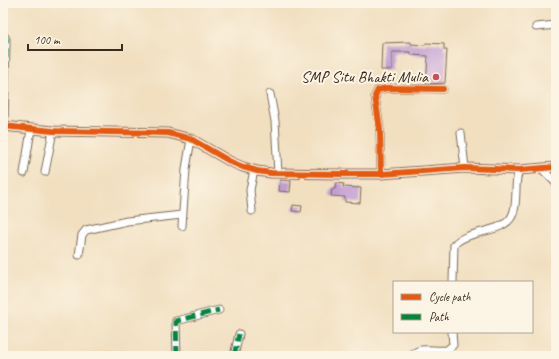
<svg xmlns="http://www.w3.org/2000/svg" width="559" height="359" font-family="Caveat,sans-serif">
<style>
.building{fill:#c19dd4}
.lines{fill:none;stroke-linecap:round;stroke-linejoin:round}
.street-casing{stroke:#7b6957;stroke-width:9}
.secondary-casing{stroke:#7b6957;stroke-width:11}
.street{stroke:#fff;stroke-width:7}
.secondary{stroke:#fff;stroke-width:9}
.quiet{stroke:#00873e;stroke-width:5;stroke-dasharray:10 5;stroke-linecap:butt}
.cycleway-casing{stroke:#fcf5e5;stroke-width:8}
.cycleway{stroke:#e8590c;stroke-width:6}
.poi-dot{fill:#d1495b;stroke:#fcf5e5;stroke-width:1.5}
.labels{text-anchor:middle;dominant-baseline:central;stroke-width:4;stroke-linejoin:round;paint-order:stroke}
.poi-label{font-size:16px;fill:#3b2a1e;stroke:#fcf5e5;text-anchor:end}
</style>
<rect width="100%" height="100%" fill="#fcf5e5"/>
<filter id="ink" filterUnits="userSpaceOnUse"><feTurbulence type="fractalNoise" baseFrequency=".025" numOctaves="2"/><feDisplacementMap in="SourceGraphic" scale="8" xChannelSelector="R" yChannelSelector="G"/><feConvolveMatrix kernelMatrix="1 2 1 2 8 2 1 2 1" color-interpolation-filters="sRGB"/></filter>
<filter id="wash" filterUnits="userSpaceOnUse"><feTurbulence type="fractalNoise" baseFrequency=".012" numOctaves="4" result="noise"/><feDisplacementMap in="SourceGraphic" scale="16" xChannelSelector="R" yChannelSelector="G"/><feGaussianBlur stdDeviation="0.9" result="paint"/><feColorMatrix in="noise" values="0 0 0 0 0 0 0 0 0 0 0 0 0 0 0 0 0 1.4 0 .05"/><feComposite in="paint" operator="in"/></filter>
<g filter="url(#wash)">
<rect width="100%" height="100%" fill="#f1dfc0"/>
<g id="blocks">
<path class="building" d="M411,42V44L425,45L426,43L444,44V50H447L445,83L426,84L428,56L411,55V52H392V70H381L382,43Z
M280,180L291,181L290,192L279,191Z
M336,183L344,184L343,187L361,188L360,203L345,202V197L331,196L332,189H335Z
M293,205L302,206L301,212L292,211Z"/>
</g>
</g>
<g filter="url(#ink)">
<use href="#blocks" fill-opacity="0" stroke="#7b6957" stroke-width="1"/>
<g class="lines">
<defs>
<path id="street" d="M536,27L556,25
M3,34L6,39V44L4,126
M270,94L275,121L278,173
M461,133L465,168
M541,168L556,183
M45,172L53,131
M24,173L31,130
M381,174L380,130L375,96L378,90L387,88L443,89
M252,211L250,190L254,170
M182,226L186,169L191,139
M79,255L82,235L86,230L127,221L182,215
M453,282L454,245C465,230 503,234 512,216C519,203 513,185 519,170
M177,356L176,321L219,310
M234,356L239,334
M410,356C422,345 433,352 447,350L453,345L452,332"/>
<path id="secondary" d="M3,126L53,131L168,133L191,139L231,162L243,167L257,171L271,173L341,174H381L465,168L519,170L556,167"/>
</defs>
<use href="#street" class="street-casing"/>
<use href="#secondary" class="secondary-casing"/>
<use href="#street" class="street"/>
<use href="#secondary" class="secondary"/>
<path class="quiet" d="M3,34L6,39V44L4,126
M177,356L176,321L219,310
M234,356L239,334"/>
<defs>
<path id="cycleway" d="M3,126L53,131L168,133L191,139L231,162L243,167L257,171L271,173L341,174H381L465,168L519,170L556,167
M381,174L380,130L375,96L378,90L387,88L443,89"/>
</defs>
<use href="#cycleway" class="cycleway-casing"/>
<use href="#cycleway" class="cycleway"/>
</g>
</g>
<circle class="poi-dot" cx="436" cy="77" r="4"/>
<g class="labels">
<g class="poi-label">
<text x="428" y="77">SMP Situ Bhakti Mulia</text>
</g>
</g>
<rect width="559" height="359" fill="none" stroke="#fcf5e5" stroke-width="16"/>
<rect x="393" y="281" width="140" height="52" fill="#fcf5e5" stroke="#afa495"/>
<rect x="401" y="294" width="20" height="6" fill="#e8590c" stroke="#afa495"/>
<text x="429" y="301" font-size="12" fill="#3b2a1e">Cycle path</text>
<rect x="401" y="314" width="20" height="6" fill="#00873e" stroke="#afa495"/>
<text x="429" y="321" font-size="12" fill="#3b2a1e">Path</text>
<path d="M28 44v6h94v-6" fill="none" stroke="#3b2a1e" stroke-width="2"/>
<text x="34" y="44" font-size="12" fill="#3b2a1e" stroke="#fcf5e5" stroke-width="3" paint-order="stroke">100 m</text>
</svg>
